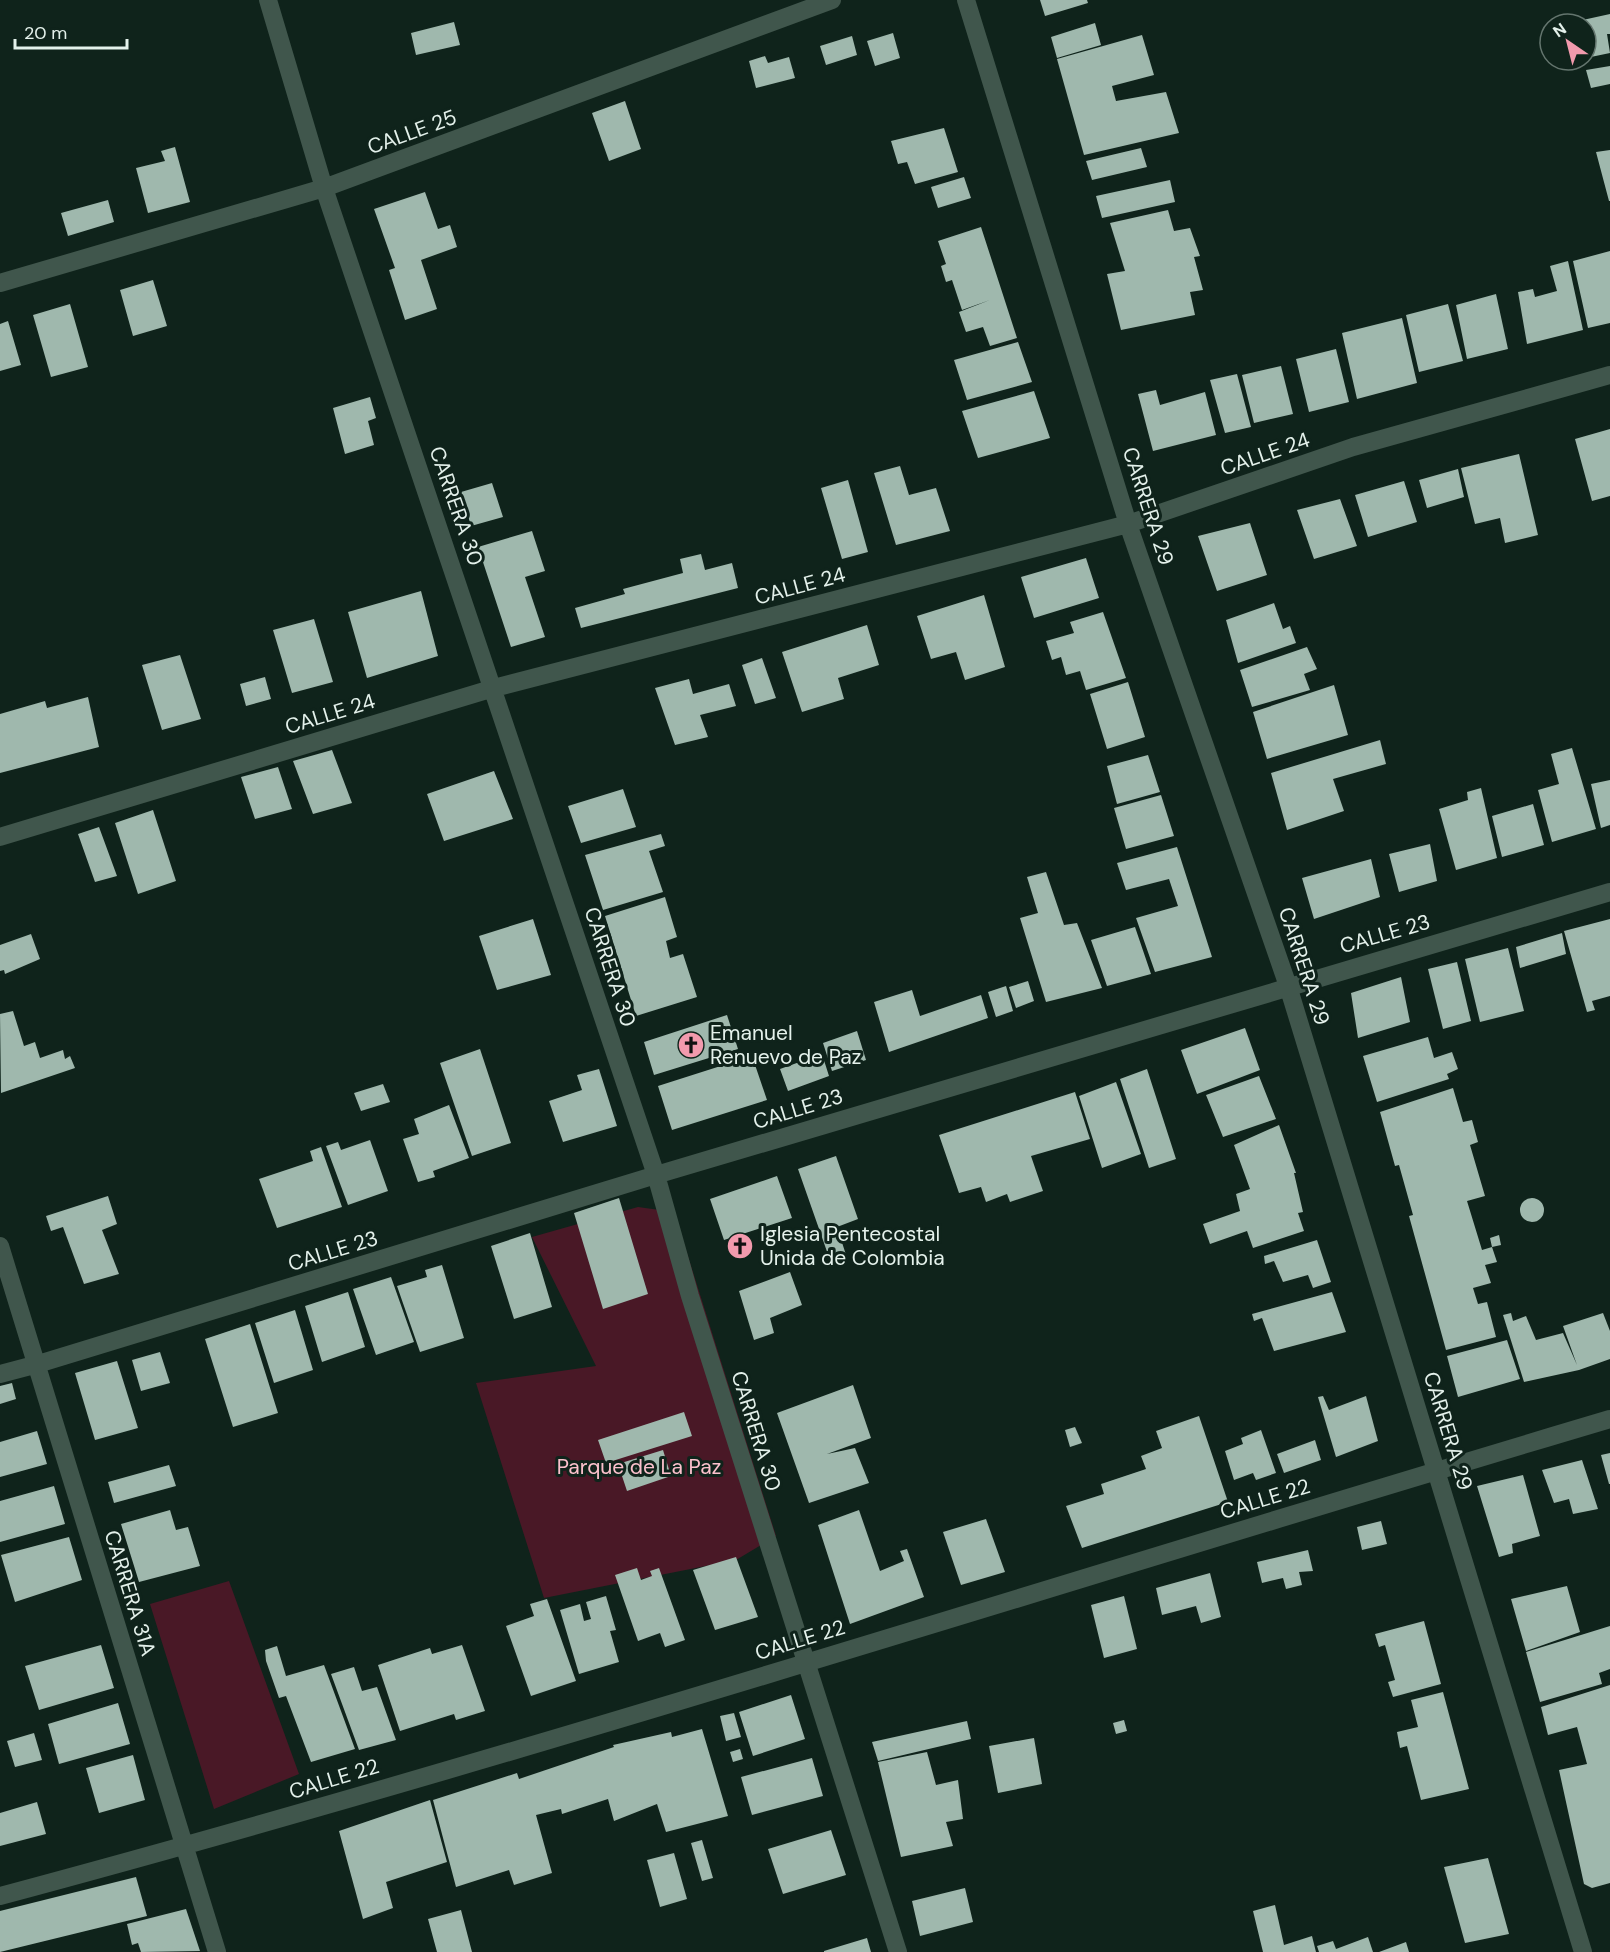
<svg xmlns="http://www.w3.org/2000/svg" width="1610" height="1952" font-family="'DM Sans',sans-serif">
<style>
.green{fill:#491826}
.building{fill:#9fb8ad}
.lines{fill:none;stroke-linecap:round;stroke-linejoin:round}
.street{stroke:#40564c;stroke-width:18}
.labels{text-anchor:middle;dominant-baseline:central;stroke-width:6;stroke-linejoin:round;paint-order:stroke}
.street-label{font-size:21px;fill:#e4f1eb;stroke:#0f231b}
.poi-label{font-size:21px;fill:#e4f1eb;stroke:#0f231b;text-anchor:start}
.park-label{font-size:21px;fill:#fcc1cd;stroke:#0f231b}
</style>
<rect width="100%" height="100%" fill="#0f231b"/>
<path class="green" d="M638,1207L674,1212L776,1536L736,1560L544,1598L476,1383L596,1366L532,1237Z
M229,1581L299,1774L214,1809L150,1604Z"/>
<path class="building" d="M1040,0H1087L1088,3L1045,16Z
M1610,14V34H1607L1610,53L1586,58V24L1569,23Z
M454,22L460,45L416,55L411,33Z
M1095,23L1101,45L1057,58L1051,37Z
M893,33L900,58L875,66L867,41Z
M1142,35L1154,75L1112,86L1116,101L1166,92L1179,133L1084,155L1057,59Z
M852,36L857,55L826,65L820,46Z
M765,56L768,63L789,57L795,78L756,88L749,61Z
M1610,66V84L1591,88L1586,70Z
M625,101L641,149L609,161L592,113Z
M944,128L958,172L915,184L907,162L898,164L891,141Z
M175,147L190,202L148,213L136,168L165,161L161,151Z
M1141,148L1147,167L1092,180L1086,161Z
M1610,150V201H1609L1596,152Z
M964,177L971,198L938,208L931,187Z
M1170,180L1175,202L1102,218L1096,196Z
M425,192L438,229L450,225L457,247L421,260L437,309L405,320L389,270L395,268L374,209Z
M108,200L114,222L68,236L61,213Z
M1168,210L1174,231L1190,228L1200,256L1194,257L1203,290L1190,292L1195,315L1121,330L1107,274L1125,271L1110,223Z
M981,227L1017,338L990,346L983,327L966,332L959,312L990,300L962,310L952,280L946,282L941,266L946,264L938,241Z
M1610,251V323L1588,328L1573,261Z
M1568,261L1583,330L1527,344L1518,292L1533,289L1535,297L1557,291L1550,266Z
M153,280L167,326L133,336L120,290Z
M1496,294L1508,349L1467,359L1456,305Z
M70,304L88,367L51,377L33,315Z
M1448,304L1463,361L1419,372L1406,315Z
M1402,318L1417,383L1357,399L1342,333Z
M8,321L21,365L0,371V324Z
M1018,342L1032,382L967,400L954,360Z
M1336,349L1349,402L1309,412L1296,359Z
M1281,366L1293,414L1254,423L1242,375Z
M1237,374L1251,427L1225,433L1210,380Z
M1156,390L1160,405L1205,392L1216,435L1153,451L1138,394Z
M1034,391L1050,438L978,458L962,411Z
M370,397L376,418L368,421L374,445L345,454L333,408Z
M1610,429V496L1592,501L1575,439Z
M1519,454L1538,535L1505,543L1500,518L1475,524L1461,468Z
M900,466L909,495L936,488L950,531L896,545L874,473Z
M1458,469L1464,497L1427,508L1419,480Z
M848,480L868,552L842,559L821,488Z
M1404,481L1417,522L1368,537L1355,495Z
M492,483L503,517L471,526L461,492Z
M1340,499L1357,546L1314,559L1297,510Z
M1250,523L1267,575L1217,591L1198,536Z
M532,531L545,571L525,577L545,637L511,647L478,547Z
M701,554L705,570L732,563L738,588L581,628L575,608L625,594L623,589L683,573L680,559Z
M1086,558L1099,598L1034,618L1021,577Z
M421,591L438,656L367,678L348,612Z
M984,595L1005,667L965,680L956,652L931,659L917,616Z
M1274,603L1283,629L1290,626L1296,643L1238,663L1226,620Z
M1103,612L1126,678L1086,690L1080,671L1066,675L1061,657L1052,660L1046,641L1074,633L1070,622Z
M314,619L333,682L292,693L273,630Z
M867,625L879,665L838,678L844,699L802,712L782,652Z
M1307,647L1317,669L1304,674L1310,690L1252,707L1240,670Z
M180,655L201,719L162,730L142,665Z
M762,658L776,698L755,704L742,665Z
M265,677L271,699L246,706L240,684Z
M689,679L693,694L729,684L736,706L700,715L708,737L675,745L655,688Z
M1128,682L1145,737L1107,749L1090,694Z
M1334,685L1348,735L1267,759L1253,712Z
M88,697L99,747L0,773V714L45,701L47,708Z
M1380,740L1386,764L1333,779L1344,811L1287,830L1271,773Z
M1572,748L1596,829L1552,842L1538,790L1559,784L1551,754Z
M332,750L352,803L313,814L293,761Z
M1148,755L1160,792L1117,804L1107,766Z
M278,767L292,809L255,819L241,777Z
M494,771L513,819L444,841L427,794Z
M1610,780V825L1601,828L1591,784Z
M1481,788L1497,858L1456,870L1439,809L1468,800L1467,792Z
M623,789L636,827L581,843L568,806Z
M1161,795L1174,836L1126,849L1114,808Z
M1533,804L1544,845L1502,857L1492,816Z
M153,810L176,881L138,894L115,823Z
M99,827L117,876L95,882L78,834Z
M661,834L665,846L649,851L663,892L603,910L585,855Z
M1430,844L1437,881L1399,892L1389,854Z
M1177,847L1212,957L1155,972L1136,918L1178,906L1169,879L1126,890L1117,863Z
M1371,859L1380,897L1314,919L1302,878Z
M1046,872L1064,925L1077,923L1102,988L1046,1002L1020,918L1038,913L1027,877Z
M665,897L677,937L666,941L670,958L683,954L697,997L636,1016L605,916Z
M533,919L551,975L497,990L479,936Z
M1610,919V996L1592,1001L1595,1010L1587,1012L1564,931Z
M1135,927L1151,974L1107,986L1091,940Z
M1562,933L1566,954L1520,968L1516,947Z
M31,934L40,959L5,974L4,970L0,971V945Z
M1508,948L1524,1011L1480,1022L1465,959Z
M1457,962L1471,1021L1443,1029L1428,969Z
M1401,977L1410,1022L1358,1038L1351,993Z
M1028,981L1034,1001L1016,1008L1009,987Z
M1006,986L1013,1011L996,1017L988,992Z
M912,990L920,1016L981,995L988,1018L889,1052L874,1002Z
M13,1011L24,1046L35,1042L40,1058L63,1050L65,1059L70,1056L75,1068L1,1093L0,1014Z
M727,1015L738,1049L654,1075L644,1042Z
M1245,1028L1260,1070L1197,1094L1181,1050Z
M857,1031L866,1060L832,1071L823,1043Z
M1428,1037L1434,1058L1452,1052L1458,1069L1447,1074L1449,1079L1377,1102L1363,1056Z
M480,1049L511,1143L472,1156L440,1063Z
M822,1054L829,1076L788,1091L780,1069Z
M752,1056L767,1100L672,1130L658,1086Z
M599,1069L617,1126L563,1142L549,1101L582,1090L577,1075Z
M1147,1069L1176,1159L1149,1168L1120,1079Z
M1259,1076L1276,1119L1223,1137L1206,1095Z
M1116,1082L1141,1154L1102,1168L1079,1096Z
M383,1084L390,1102L361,1111L354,1093Z
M1453,1088L1463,1122L1472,1120L1478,1142L1470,1145L1485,1196L1467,1201L1482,1250L1492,1247L1497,1262L1485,1265L1491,1283L1473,1288L1478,1304L1487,1302L1496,1337L1446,1350L1409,1216L1413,1215L1399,1165L1395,1166L1380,1112Z
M1075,1092L1090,1139L1031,1156L1043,1191L1010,1202L1007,1194L986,1202L981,1187L959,1193L939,1135Z
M449,1105L469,1158L433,1171L435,1177L418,1182L403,1139L419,1134L414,1119Z
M1279,1125L1296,1173H1294L1303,1212L1298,1213L1304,1231L1253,1248L1247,1231L1210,1244L1203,1224L1240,1211L1236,1194L1250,1189L1234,1145Z
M370,1140L388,1191L348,1205L326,1146L338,1142L341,1150Z
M321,1147L342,1207L277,1228L259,1179L313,1161L310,1151Z
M836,1156L858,1219L837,1227L847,1258L831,1263L798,1169Z
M777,1176L792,1218L724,1240L710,1199Z
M108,1196L117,1224L102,1230L119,1274L84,1284L63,1227L51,1231L46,1216Z
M1520 1210a12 12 0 1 1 24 0a12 12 0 1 1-24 0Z
M619,1198L648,1294L603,1309L574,1213Z
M530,1233L552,1307L514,1319L491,1246Z
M1499,1235L1501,1245L1492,1247L1490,1238Z
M1317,1240L1331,1282L1313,1288L1308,1275L1283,1282L1274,1261L1265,1264L1264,1256Z
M442,1265L464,1338L420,1352L397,1286L427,1277L425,1270Z
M790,1272L802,1305L770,1318L774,1333L754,1340L739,1291Z
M391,1277L414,1342L376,1355L353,1289Z
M348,1292L365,1347L322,1362L305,1306Z
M1332,1292L1346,1332L1274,1351L1262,1318L1254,1321L1252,1314Z
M295,1310L313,1370L274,1383L255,1323Z
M1511,1313L1513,1321L1526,1316L1536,1340L1563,1333L1577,1365L1563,1326L1603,1313L1610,1331V1359L1579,1370L1524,1382L1503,1315Z
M250,1324L278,1413L233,1427L205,1339Z
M1507,1340L1520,1379L1458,1397L1447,1356Z
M160,1352L170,1383L141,1391L132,1360Z
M117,1361L138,1428L95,1440L75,1373Z
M12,1383L16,1399L0,1404V1386Z
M853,1385L871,1438L827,1454L855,1448L869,1483L809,1503L777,1413Z
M1323,1396L1329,1410L1366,1396L1378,1441L1336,1457L1318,1397Z
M684,1412L692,1436L606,1463L598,1440Z
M1199,1416L1228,1502L1082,1548L1066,1506L1104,1494L1101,1484L1146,1469L1141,1456L1162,1448L1156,1431Z
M1075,1427L1082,1443L1070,1447L1065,1430Z
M1261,1430L1276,1473L1256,1480L1253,1473L1234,1480L1225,1451L1243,1444L1241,1438Z
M37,1431L47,1464L0,1477V1442Z
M1315,1440L1321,1460L1284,1473L1277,1454Z
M663,1450L671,1476L627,1491L618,1464Z
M1610,1453V1484H1609L1601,1455Z
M1582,1460L1598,1509L1573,1514L1569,1499L1554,1503L1542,1470Z
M169,1465L176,1486L114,1503L108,1482Z
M1523,1475L1540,1536L1512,1544L1513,1553L1499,1557L1477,1486Z
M54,1486L65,1524L0,1542V1501Z
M170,1510L176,1530L188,1527L200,1566L139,1582L121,1524Z
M859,1510L880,1571L904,1561L900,1551L907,1549L924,1597L850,1624L818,1525Z
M986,1519L1005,1572L961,1585L943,1532Z
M1381,1521L1387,1544L1362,1550L1357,1527Z
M69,1537L82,1580L15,1602L1,1555Z
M1308,1550L1313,1571L1299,1572L1302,1585L1286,1589L1283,1578L1262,1583L1257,1562Z
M736,1557L758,1617L715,1630L693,1570Z
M637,1568L641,1580L652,1576L650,1571L659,1568L685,1640L665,1647L660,1633L638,1641L615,1575Z
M1210,1573L1221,1617L1201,1623L1196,1606L1162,1615L1156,1588Z
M1567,1586L1580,1632L1526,1651L1511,1599Z
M606,1596L616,1630L610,1631L619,1662L579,1674L560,1610L580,1604L584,1621L591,1619L586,1602Z
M1124,1596L1137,1649L1104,1658L1091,1605Z
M547,1599L576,1681L531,1696L506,1626L534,1616L530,1604Z
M1424,1621L1441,1684L1393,1697L1388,1682L1395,1680L1385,1645L1379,1647L1375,1634Z
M1610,1626V1669L1599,1673L1602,1684L1540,1702L1526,1652Z
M101,1645L114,1688L39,1710L25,1666Z
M462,1645L485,1711L456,1720L454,1714L400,1731L378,1665L430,1648L432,1654Z
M277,1646L286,1676L324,1665L355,1749L311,1762L286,1696L279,1698L266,1661L265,1650Z
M354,1667L362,1691L377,1687L396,1740L359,1750L331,1674Z
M1610,1685V1883L1592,1888L1584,1884L1559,1770L1587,1764L1577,1727L1548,1735L1541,1707Z
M1443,1692L1469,1789L1421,1800L1407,1746L1400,1748L1397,1732L1418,1727L1411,1700Z
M791,1695L805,1739L753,1756L739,1712Z
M118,1703L130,1744L59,1764L48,1724Z
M734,1713L741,1737L726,1741L720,1716Z
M1124,1720L1127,1731L1116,1734L1113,1723Z
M967,1721L971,1739L878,1761L872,1742Z
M702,1729L728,1816L666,1832L657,1804L614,1821L608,1799L562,1814L561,1809L536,1815L552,1873L514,1885L509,1870L456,1887L433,1800L517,1773L519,1779L614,1747L613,1745L671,1732L672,1737Z
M34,1733L42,1760L15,1767L7,1741Z
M1034,1738L1042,1784L998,1793L989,1746Z
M740,1749L743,1759L733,1762L730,1752Z
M927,1752L936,1785L958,1780L963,1819L946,1822L953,1846L901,1857L878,1762Z
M133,1755L145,1800L99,1813L86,1768Z
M812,1758L823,1796L752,1815L741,1777Z
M430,1800L447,1862L386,1882L393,1908L363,1919L339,1831Z
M37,1802L46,1834L0,1846V1813Z
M831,1830L846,1875L783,1894L768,1849Z
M702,1840L713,1878L702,1881L691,1843Z
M674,1853L687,1899L660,1907L647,1860Z
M1488,1858L1509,1934L1465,1943L1444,1867Z
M136,1877L147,1916L0,1952V1911Z
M965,1888L973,1922L920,1936L912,1901Z
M1275,1905L1284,1945L1312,1936L1316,1952H1263L1253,1911Z
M186,1909L200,1951L141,1952L138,1943L132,1945L127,1924Z
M461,1910L472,1952H437L428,1919Z
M1368,1937L1373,1952H1319L1317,1946L1333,1941L1336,1949Z
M867,1938L871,1952H824V1951Z
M1406,1942L1409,1952H1379Z"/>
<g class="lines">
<path class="street" d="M268,0L324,188L656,1175L690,1296L898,1952
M966,0L1128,524L1288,986L1583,1952
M0,283L324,188L832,0
M0,837L494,688L1128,524L1353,447L1610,375
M0,1246L217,1952
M0,1374L38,1364L656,1175L1610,892
M0,1896C541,1751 1074,1578 1610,1419"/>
</g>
<defs>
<symbol id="church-disc" viewBox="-11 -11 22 22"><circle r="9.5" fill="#f29aad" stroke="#0f231b"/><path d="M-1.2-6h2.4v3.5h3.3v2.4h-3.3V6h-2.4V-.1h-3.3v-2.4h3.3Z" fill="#111"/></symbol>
</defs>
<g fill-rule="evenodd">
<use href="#church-disc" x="676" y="1030" width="30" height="30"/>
<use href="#church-disc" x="725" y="1231" width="30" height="30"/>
</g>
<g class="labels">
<g class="street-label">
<text transform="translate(412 132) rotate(-20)">CALLE 25</text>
<text transform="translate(1265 454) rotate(-19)">CALLE 24</text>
<text transform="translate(456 506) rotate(71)">CARRERA 30</text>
<text transform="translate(1148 506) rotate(72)">CARRERA 29</text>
<text transform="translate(800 586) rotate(-15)">CALLE 24</text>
<text transform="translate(330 714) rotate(-17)">CALLE 24</text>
<text transform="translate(1385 934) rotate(-16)">CALLE 23</text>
<text transform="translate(1304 966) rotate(72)">CARRERA 29</text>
<text transform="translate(610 967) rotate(72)">CARRERA 30</text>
<text transform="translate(798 1109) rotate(-17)">CALLE 23</text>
<text transform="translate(333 1251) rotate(-17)">CALLE 23</text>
<text transform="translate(756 1431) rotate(73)">CARRERA 30</text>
<text transform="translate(1448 1431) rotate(73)">CARRERA 29</text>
<text transform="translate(1265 1499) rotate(-17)">CALLE 22</text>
<text transform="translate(130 1593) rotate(73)">CARRERA 31A</text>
<text transform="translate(800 1640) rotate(-17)">CALLE 22</text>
<text transform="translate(334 1779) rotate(-17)">CALLE 22</text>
</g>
<g class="poi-label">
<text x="710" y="1033">Emanuel<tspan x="710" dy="24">Renuevo de Paz</tspan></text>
<text x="760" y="1234">Iglesia Pentecostal<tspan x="760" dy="24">Unida de Colombia</tspan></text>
</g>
<g class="park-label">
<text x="639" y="1467">Parque de La Paz</text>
</g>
</g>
<g transform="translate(1568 42) rotate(325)"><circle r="28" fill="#0f231b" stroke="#64756e" stroke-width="1.5"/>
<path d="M0-4.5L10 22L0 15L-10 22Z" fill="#f29aad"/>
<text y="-9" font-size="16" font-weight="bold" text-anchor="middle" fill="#e4f1eb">N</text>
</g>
<path d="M15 39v9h112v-9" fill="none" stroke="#e4f1eb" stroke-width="3"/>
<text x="24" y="39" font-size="18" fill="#e4f1eb" stroke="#0f231b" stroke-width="4.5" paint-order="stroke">20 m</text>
</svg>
